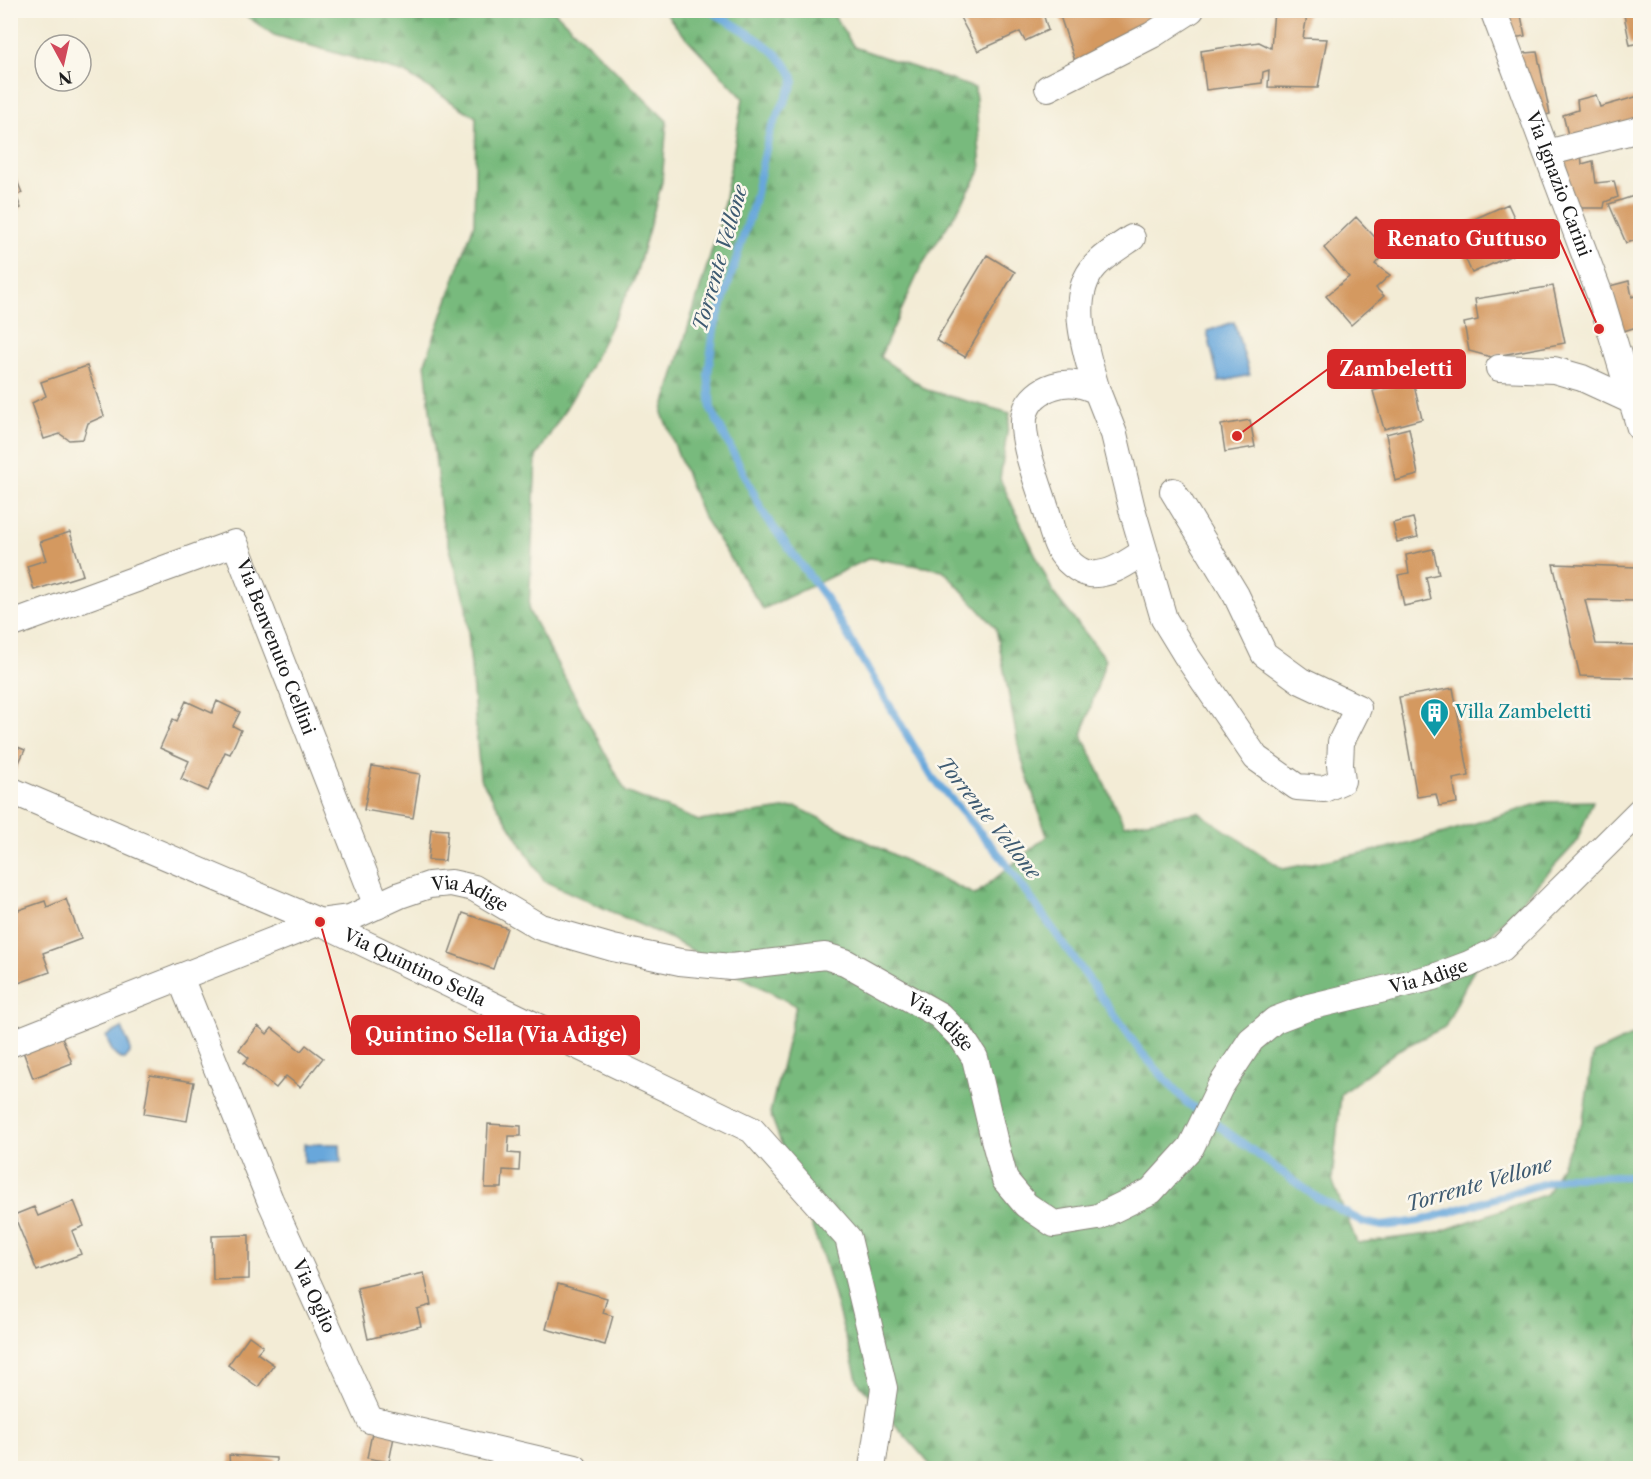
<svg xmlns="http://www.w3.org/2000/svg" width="1651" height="1479" font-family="'Libre Caslon Text',serif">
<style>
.forest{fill:url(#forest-firs);stroke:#4a6b4c;stroke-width:1.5}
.water{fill:#68a7db;stroke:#42627c;stroke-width:1.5}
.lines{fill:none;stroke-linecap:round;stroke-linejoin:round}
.stream{stroke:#68a7db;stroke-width:8}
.building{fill:#d49960}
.minor-casing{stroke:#888479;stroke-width:28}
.minor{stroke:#fff;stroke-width:26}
.labels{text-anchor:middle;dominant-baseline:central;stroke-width:5;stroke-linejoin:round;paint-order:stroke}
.street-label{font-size:18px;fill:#1c1c1c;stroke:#fbf7ec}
.culture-label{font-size:18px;fill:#0d838f;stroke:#fbf7ec;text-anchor:start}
.water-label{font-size:20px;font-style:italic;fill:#3e5b72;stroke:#fbf7ec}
.leader{fill:none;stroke:#d62828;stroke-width:2}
.callout-dot{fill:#d62828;stroke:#fbf7ec;stroke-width:2}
.callout{fill:#d62828;stroke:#d62828;stroke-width:2}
.callout-label{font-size:20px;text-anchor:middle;font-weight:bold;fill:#fff}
</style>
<defs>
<pattern id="forest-firs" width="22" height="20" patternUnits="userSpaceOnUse" patternTransform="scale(1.5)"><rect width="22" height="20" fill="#78ba7d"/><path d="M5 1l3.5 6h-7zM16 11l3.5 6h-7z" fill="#679f6b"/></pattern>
</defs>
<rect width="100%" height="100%" fill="#fbf7ec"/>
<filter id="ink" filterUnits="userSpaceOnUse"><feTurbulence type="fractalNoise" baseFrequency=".0167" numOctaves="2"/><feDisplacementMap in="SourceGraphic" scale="12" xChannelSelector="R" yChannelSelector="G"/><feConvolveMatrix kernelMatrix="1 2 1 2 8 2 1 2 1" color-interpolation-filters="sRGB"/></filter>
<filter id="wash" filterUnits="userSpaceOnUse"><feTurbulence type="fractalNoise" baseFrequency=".008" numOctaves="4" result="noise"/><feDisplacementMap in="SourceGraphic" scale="24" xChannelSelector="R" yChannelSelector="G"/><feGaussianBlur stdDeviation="1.35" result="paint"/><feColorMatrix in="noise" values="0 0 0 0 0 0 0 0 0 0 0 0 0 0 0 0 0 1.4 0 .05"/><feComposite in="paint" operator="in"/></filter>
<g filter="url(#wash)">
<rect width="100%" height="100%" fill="#f3ecd6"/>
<path class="forest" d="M239,11H554L667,121L662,182L635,278L585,377L536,457L529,611L626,792L699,821L797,807L975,895L1047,836L1020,754L996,628L943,570L870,558L763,609L702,515L662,413L721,220L743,98L679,30L664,11H831L854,47L975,88L981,170L957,211L922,265L880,357L927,390L1010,413L1000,479L1054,594L1106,659L1082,735L1124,825L1198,812L1283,869L1408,844L1544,802L1593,801L1576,843L1492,933L1445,1027L1398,1050L1341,1094L1332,1180L1357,1243L1436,1233L1547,1194L1583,1120L1593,1054L1640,1032V1468H933L858,1382L824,1260L770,1113L796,1006L667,937L544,881L480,778L466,606L442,520L425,363L474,224L476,117L405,73L274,35Z"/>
<path class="water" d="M1234,322L1250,375L1219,382L1207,331Z
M122,1028L130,1047V1053L125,1059C113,1060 110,1046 106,1036Z
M304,1144H340L341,1162L304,1163Z"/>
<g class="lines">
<path class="stream" d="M709,10C734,25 789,52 794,82L770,131L753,206L714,329L708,374L711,409L765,516L825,597L932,777L1002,858L1140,1051L1186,1102L1316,1197L1363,1222L1383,1226L1420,1221L1565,1177L1640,1176"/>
</g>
<g id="blocks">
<path class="building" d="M956,10H1042L1048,30L1025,41L1020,32L978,51Z
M1058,10H1168V12L1076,64Z
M1274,10H1308L1303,38L1327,39L1318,88L1268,87L1269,70L1263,72L1262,83L1206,90L1201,51L1259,42L1271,48Z
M1499,10H1520L1525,36L1507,39Z
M1623,10H1640V43L1630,45Z
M1537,52L1550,114L1537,117L1514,54Z
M1638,89H1640V121L1569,139L1563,115L1578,110L1577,100L1596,95L1600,107L1639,96Z
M1581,152L1582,164L1593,161L1596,183L1614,181L1618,197L1605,202L1604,208H1572L1556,157Z
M10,163L22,193L16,195L21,208L10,212Z
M1640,194V239L1626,243L1609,204Z
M1508,204L1528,248L1472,273L1452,229Z
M1356,217L1387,250L1375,264L1390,275L1376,288L1384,296L1351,325L1326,296L1349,277L1324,248Z
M987,255L1015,272L965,357L936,340Z
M1629,281L1632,297L1640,294V326L1617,333L1602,288Z
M1553,286L1565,343L1491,357L1469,351L1464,323L1478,320L1475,299Z
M87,366L104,416L88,423L83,439L69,440L60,434L44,439L32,403L46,396L41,382Z
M1413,381L1422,419L1384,429L1373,391Z
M1250,420L1255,447L1225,452L1221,425Z
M1409,428L1418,475L1395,481L1386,434Z
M1413,518L1418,537L1397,542L1393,523Z
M70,532L83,575L34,590L27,566L46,560L40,542Z
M1433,549L1439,574L1426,577L1431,600L1404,606L1398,575L1409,573L1406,555Z
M1553,564L1637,567L1636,601L1585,600L1596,644L1640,645V678L1580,676Z
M1453,688L1469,776L1453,779L1457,803L1439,806L1436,794L1417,797L1399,697Z
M186,701L212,713L217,701L240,712L233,726L241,730L230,754L225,752L208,791L181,779L189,761L160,748L173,719L177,721Z
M10,744L25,750L10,781Z
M372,766L420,774L413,818L364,810Z
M431,829L448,830L445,861L428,860Z
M66,899L81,939L43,953L50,972L10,986V913L45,901L47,907Z
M463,913L507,928L493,969L449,953Z
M258,1026L267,1034L272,1028L301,1051L306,1045L323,1058L300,1087L286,1076L276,1088L244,1063L249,1058L239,1050Z
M62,1037L72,1063L33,1078L21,1046Z
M150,1075L194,1082L187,1121L144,1114Z
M488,1124L521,1126V1136H509L508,1153L520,1154L519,1171L503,1170L502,1188H485Z
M74,1201L84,1226L72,1231L81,1254L37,1271L14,1215L34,1207L38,1216Z
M249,1235V1279L213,1280L212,1236Z
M424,1273L431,1305L417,1309L421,1326L368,1339L357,1288Z
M558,1284L607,1298L603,1313L613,1316L605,1345L546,1329Z
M249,1336L263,1346L257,1353L274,1365L258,1387L228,1365Z
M373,1428L395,1432L389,1462L367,1458Z
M229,1455L276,1458V1468H230Z"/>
</g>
</g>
<g filter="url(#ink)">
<use href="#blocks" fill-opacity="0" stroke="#888479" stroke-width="1.5"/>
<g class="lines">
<defs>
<g id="minor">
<path id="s1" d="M1493,10L1600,295L1640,428"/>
<path d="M1048,88L1152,35L1191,10"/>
<path d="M1547,153L1640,129"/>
<path d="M1499,368L1554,370L1582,378L1632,401"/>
<path d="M1097,391C1087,355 1066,298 1095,266C1105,255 1120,246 1132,238"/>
<path d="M1144,552C1128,562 1110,576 1090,574C1078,572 1065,560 1059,549C1052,536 1050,521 1045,506C1038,483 1019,436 1025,413C1029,399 1041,390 1054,386C1070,381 1082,384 1097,391L1114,434L1132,509L1164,619L1186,655L1256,758L1297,787L1324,789L1342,781L1340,765L1341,742L1358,708L1301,681L1264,654L1236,595L1173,491"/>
<path id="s2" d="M10,625L235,543L377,906"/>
<path id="s3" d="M10,790L320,922L752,1130L848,1238L884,1388L872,1468"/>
<path id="s4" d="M180,977L270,1200L370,1420L575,1468"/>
<path id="s5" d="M10,1044L320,922L350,918L400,895L429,885L451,883L474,888L540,927L613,948L680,962L731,967L825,956L845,962L939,1015L962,1038L975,1058L994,1139L1005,1180L1026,1205L1054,1224L1098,1217L1151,1191L1191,1147L1220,1087L1251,1040L1275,1020L1309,1007L1434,977L1469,964L1502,948L1640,811"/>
</g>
</defs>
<use href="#minor" class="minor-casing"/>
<use href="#minor" class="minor"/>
</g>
</g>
<defs>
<symbol id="building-pin" viewBox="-11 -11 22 30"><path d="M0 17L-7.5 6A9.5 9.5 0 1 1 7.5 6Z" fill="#0f9aa8" stroke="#fbf7ec"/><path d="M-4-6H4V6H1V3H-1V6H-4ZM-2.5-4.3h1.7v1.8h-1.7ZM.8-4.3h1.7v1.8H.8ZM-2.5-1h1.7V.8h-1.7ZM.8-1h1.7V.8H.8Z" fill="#fff"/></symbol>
</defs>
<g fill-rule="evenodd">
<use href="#building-pin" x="1418" y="696" width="33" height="45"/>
</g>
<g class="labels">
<g class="street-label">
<text stroke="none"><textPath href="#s1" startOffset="186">Via Ignazio Carini</textPath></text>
<text stroke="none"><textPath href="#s2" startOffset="351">Via Benvenuto Cellini</textPath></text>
<text stroke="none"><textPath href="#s5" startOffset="492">Via Adige</textPath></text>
<text stroke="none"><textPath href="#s3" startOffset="442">Via Quintino Sella</textPath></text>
<text stroke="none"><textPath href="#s5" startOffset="1716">Via Adige</textPath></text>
<text stroke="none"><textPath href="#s5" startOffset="996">Via Adige</textPath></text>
<text stroke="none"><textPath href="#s4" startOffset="346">Via Oglio</textPath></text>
</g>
<g class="culture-label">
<text x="1455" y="712">Villa Zambeletti</text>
</g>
<g class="water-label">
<text transform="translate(720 258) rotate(-74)">Torrente Vellone</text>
<text transform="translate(989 818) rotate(51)">Torrente Vellone</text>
<text transform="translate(1479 1184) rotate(-16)">Torrente Vellone</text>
</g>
</g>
<path class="leader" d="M1599 329L1559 239M1237 436L1328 369M320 922L352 1035"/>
<g class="callout-dot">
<circle cx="1599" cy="329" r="6"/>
<circle cx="1237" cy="436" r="6"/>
<circle cx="320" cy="922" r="6"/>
</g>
<g class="callout">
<rect x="1375" y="220" width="184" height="38" rx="6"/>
<rect x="1328" y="350" width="137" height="38" rx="6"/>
<rect x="352" y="1016" width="287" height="38" rx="6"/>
</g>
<g class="callout-label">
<text x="1467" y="246">Renato Guttuso</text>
<text x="1396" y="376">Zambeletti</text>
<text x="496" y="1042">Quintino Sella (Via Adige)</text>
</g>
<rect width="1651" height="1479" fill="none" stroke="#fbf7ec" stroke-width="36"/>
<g transform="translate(63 63) rotate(172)"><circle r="28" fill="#fbf7ec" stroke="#a29f99" stroke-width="1.5"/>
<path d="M0-4.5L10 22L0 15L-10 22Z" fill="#d1495b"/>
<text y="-9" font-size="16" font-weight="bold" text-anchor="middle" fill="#1c1c1c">N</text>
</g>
</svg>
